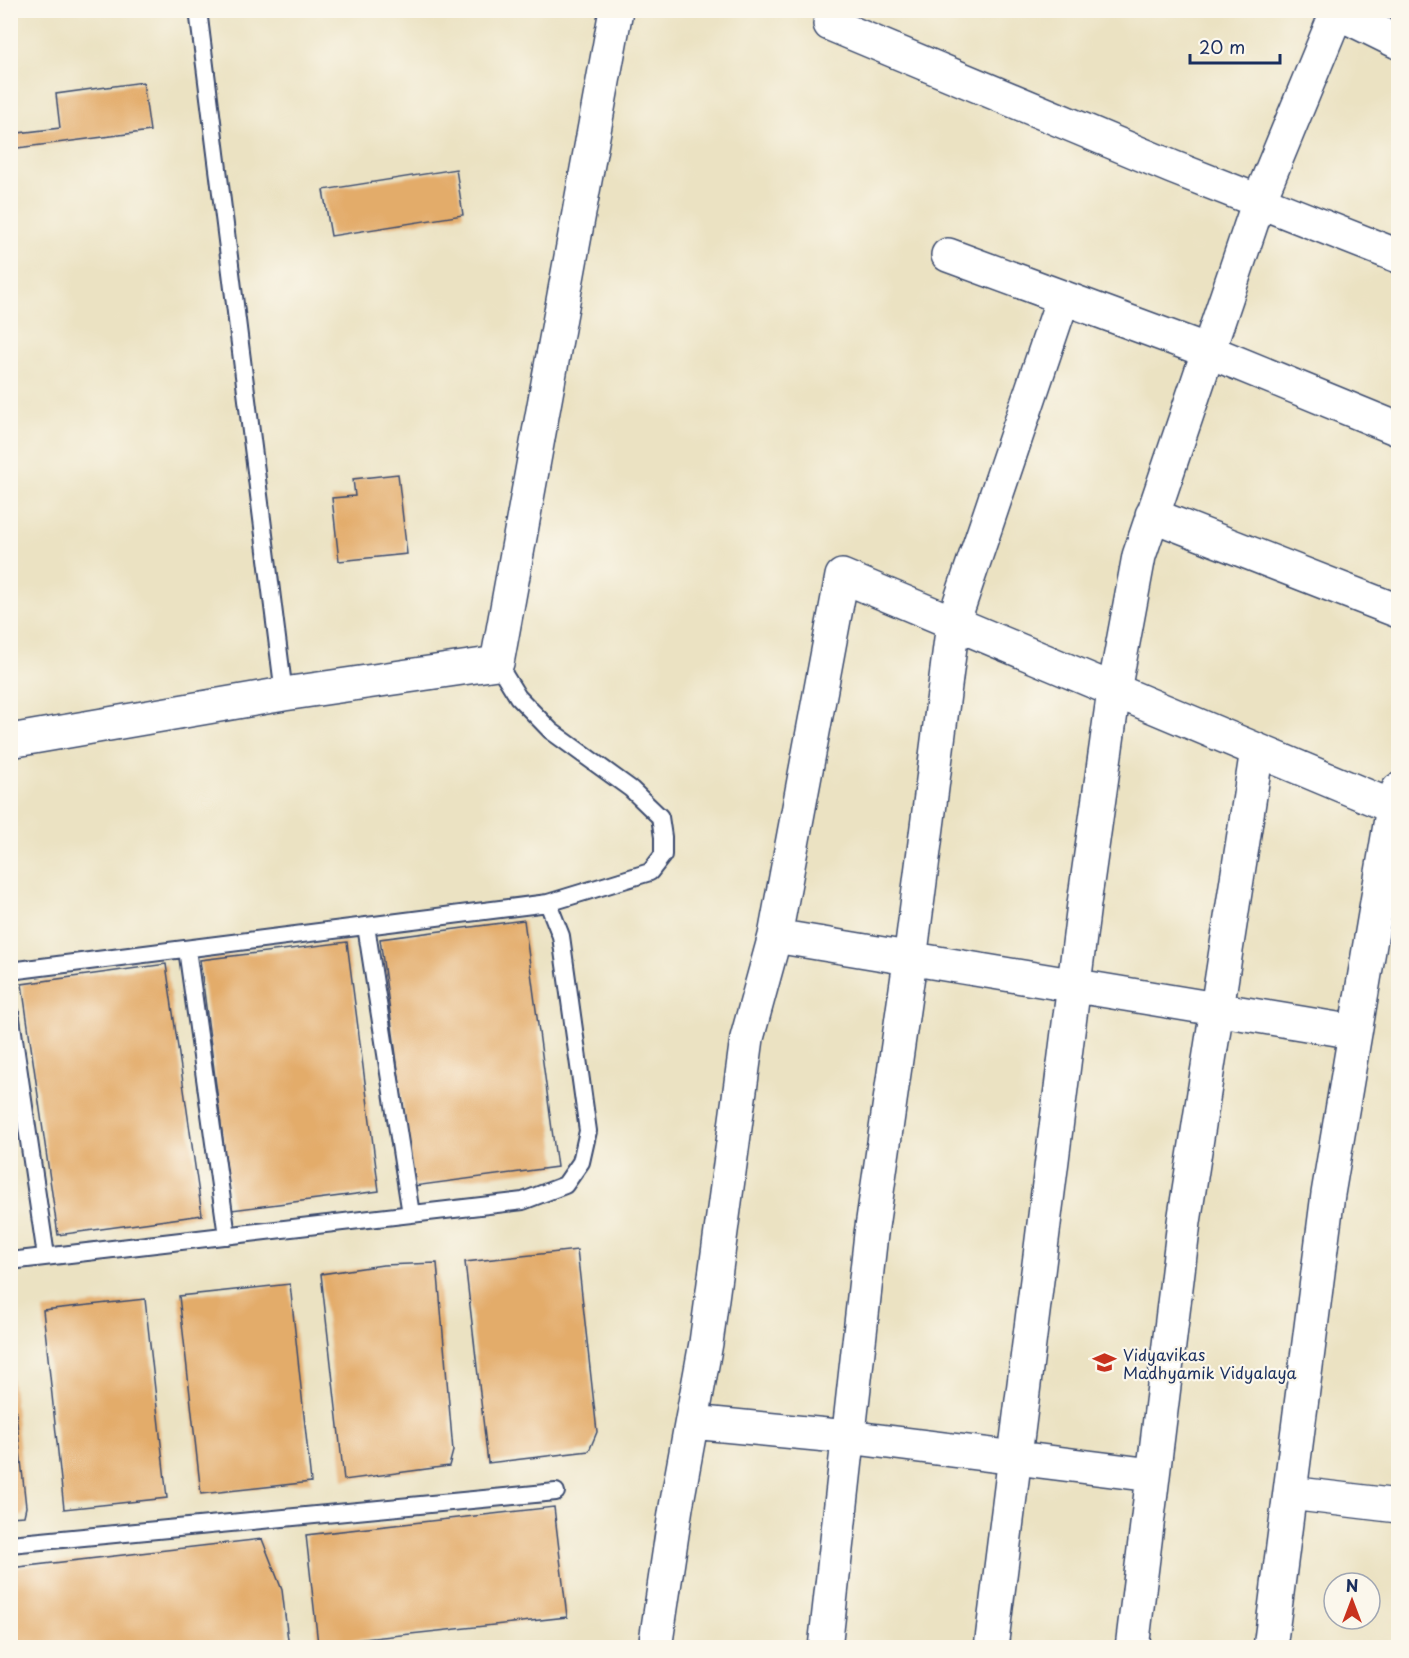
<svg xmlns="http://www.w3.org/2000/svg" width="1409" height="1658" font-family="'Playpen Sans',sans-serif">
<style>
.building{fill:#e3ac6b}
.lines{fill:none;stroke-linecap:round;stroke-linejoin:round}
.service-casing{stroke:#3a4a6d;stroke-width:20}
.minor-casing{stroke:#3a4a6d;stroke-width:36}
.service{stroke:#fff;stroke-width:16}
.minor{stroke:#fff;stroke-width:33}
.labels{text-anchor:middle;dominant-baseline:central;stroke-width:4.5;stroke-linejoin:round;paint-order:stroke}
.poi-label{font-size:16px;fill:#1b2f5e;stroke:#fbf7ec;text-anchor:start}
</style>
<rect width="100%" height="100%" fill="#fbf7ec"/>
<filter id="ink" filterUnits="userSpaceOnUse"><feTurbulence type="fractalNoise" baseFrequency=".0167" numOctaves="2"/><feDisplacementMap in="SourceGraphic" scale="12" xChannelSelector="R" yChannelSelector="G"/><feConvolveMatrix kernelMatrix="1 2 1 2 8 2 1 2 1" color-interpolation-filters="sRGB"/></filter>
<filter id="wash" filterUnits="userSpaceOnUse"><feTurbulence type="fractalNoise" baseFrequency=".008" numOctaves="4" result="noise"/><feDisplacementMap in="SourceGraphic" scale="24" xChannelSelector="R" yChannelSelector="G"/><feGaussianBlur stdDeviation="1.35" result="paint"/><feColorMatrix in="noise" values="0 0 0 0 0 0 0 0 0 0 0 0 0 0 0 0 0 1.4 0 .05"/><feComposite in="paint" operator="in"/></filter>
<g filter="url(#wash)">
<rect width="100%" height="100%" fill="#ebe2c2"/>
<g id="blocks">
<path class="building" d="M143,82L150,131L10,149V134L60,128L56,94Z
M456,169L463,215L331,236L323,190Z
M398,474L407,554L339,561L332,498L355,496L353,479Z
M524,920L557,1167L414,1186L380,939Z
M347,942L379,1191L232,1210L200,960Z
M166,964L202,1215L58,1235L22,984Z
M577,1250L597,1432L589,1451L488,1463L465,1262Z
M437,1263L453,1451L449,1466L344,1480L321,1274L383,1265Z
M290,1284L311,1482L201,1494L179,1296Z
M145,1299L167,1498L64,1509L43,1310Z
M10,1377H12L26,1507L24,1516L10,1517Z
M554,1507L567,1617L318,1644L306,1535Z
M262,1539L282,1590L289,1648H10V1568Z"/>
</g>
</g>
<g filter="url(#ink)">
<use href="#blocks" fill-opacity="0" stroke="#3a4a6d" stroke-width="1.5"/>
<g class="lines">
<defs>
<path id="service" d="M198,10L284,694
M497,663L518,697L551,731L631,789L660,817L663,837V855L650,872L548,903
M366,926L411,1214
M187,949L227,1236
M10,971L548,903L561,936L588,1131L581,1162L565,1185L523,1201L10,1261
M10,1012L46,1256
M10,1544L556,1492"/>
<path id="minor" d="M1333,10L1398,42
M830,24L1172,167L1398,256
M948,255L1208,351L1398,429
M1152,515L1398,611
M10,741L284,694L497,663L616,10
M775,936L1355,1032
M692,1422L848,1437L1152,1475
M1290,1493L1398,1506
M655,1648L676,1507L706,1343L747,1038L775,936L842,576L1393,807L1398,790
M825,1648L871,1234L909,968L953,623L1063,298
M991,1648L1084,904L1114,691L1139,556L1259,201L1337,12
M1132,1648L1184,1222L1257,750
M1270,1648L1328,1194L1393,807"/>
</defs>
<use href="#service" class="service-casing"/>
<use href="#minor" class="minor-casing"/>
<use href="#service" class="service"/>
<use href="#minor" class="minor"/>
</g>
</g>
<defs>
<symbol id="university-bare" viewBox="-9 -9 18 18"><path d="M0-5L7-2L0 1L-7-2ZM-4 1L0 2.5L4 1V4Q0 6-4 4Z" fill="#c8321e" stroke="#fbf7ec" stroke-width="2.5" paint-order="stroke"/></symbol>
</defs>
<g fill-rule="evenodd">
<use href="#university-bare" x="1088" y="1346" width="33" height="33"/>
</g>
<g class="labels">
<g class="poi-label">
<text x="1123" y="1354">Vidyavikas<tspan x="1123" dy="18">Madhyamik Vidyalaya</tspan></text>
</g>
</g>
<rect width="1409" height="1658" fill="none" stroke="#fbf7ec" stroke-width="36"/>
<g transform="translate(1352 1601)"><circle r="28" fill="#fbf7ec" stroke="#a1a7b3" stroke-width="1.5"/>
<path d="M0-4.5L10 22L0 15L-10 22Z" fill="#c8321e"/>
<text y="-9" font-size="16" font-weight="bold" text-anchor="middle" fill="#1b2f5e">N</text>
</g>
<path d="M1190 54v9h90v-9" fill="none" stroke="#1b2f5e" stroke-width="3"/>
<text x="1199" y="54" font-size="18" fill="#1b2f5e" stroke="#fbf7ec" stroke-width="4.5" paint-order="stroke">20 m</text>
</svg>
